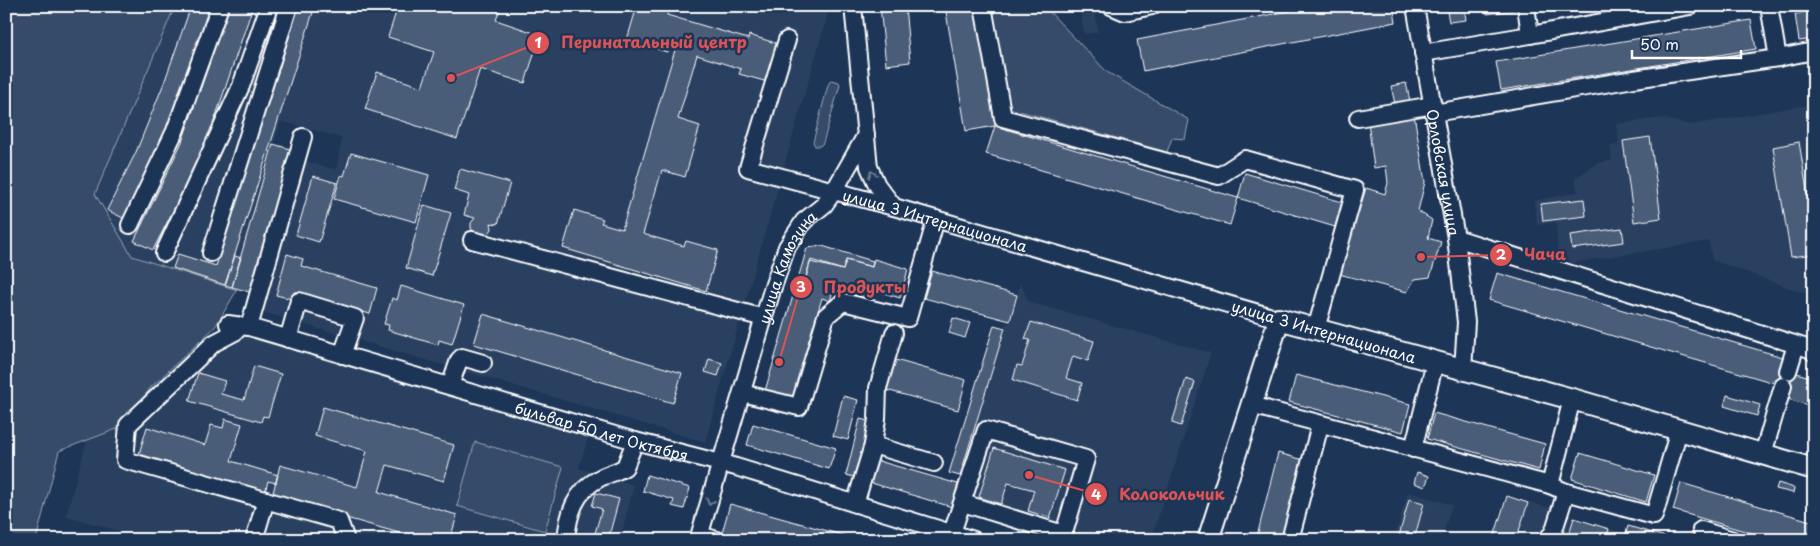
<svg xmlns="http://www.w3.org/2000/svg" width="1820" height="546" font-family="'Playpen Sans',sans-serif">
<style>
.built{fill:#2a4161}
.green{fill:#364b69;stroke:#9aa5b4}
.building{fill:#4a5d79;stroke:#fff}
.lines{fill:none;stroke-linecap:round;stroke-linejoin:round}
.minor-casing{stroke:#fff;stroke-width:20}
.major-casing{stroke:#fff;stroke-width:24}
.minor{stroke:#1d3557;stroke-width:16}
.major{stroke:#1d3557;stroke-width:20}
.oneway{stroke:#6c7c92}
.labels{text-anchor:middle;dominant-baseline:central;stroke-width:5;stroke-linejoin:round;paint-order:stroke}
.street-label{font-size:15px;fill:#fff;stroke:#1d3557}
.leader{fill:none;stroke:#de5353;stroke-width:2}
.callout-dot{fill:#de5353;stroke:#1d3557;stroke-width:2}
.mark-label{font-size:15px;text-anchor:middle;font-weight:bold;fill:#fff}
.callout-label{font-size:16px;text-anchor:middle;font-weight:bold;fill:#de5353;stroke:#1d3557;stroke-width:5;stroke-linejoin:round;paint-order:stroke}
</style>
<rect width="100%" height="100%" fill="#1d3557"/>
<filter id="ink" filterUnits="userSpaceOnUse"><feTurbulence type="fractalNoise" baseFrequency=".02" numOctaves="2"/><feDisplacementMap in="SourceGraphic" scale="10" xChannelSelector="R" yChannelSelector="G"/><feConvolveMatrix kernelMatrix="1 2 1 2 8 2 1 2 1" color-interpolation-filters="sRGB"/></filter>
<g filter="url(#ink)">
<path class="built" d="M175,6H830L705,442L259,311L301,160L336,170L342,138L281,121L274,143L295,148L254,294L132,256L95,194Z
M1080,6H1094L1098,32L1084,34Z
M1814,104V291L1801,292L1712,260L1709,241L1572,263L1558,252L1556,222L1537,225L1534,201L1578,192L1575,178L1598,163L1612,160L1610,145L1619,144L1616,124L1660,118L1690,125Z
M1020,283L1029,302L1211,353L1151,540H1052L951,510L1006,323L1009,324Z
M226,330L589,435L579,468L634,485L620,540H151L66,516L95,411L127,360Z
M1408,492L1452,505L1441,540H1394Z
M1507,496L1557,510L1565,516L1625,533L1628,526L1669,538V540H1493Z"/>
<path class="green" d="M6,6H175L95,194L132,256L237,290L215,327L150,388L127,425L59,451L36,540H6Z
M990,6H1044L1107,72L1189,120L1185,139L1172,138L1167,152L1009,108Z
M831,80L839,82L840,85L823,143L820,146H815L813,142L828,85Z
M475,442L563,467L545,531L457,506Z"/>
<path class="building" d="M191,6H211L182,89L153,161L125,219L107,210L136,152L164,83Z
M229,6H253L204,151L153,250L134,241L182,142Z
M299,6H315L225,285L173,268L178,254L216,266Z
M398,6H501L496,20L540,35L525,83L480,69L457,139L365,109L377,72L422,87L434,52L388,37Z
M637,6H654L668,10L667,15L748,39L749,35L779,44L768,82L739,74L741,69L697,55L678,119L700,126L685,177L662,170L643,234L684,246L686,241L718,250L706,291L563,248L574,210L603,219L601,223L622,229L675,50L668,48L667,52L627,40Z
M880,6H905L910,62L886,65Z
M945,6H975L995,126L966,131Z
M1316,6H1393L1396,22L1143,71L1137,40Z
M1446,6H1464L1466,20L1449,22Z
M1486,6H1515V10L1487,14Z
M1814,11V39L1799,41L1795,14Z
M1751,20L1756,49L1501,90L1496,62Z
M1406,83L1410,101L1395,104L1391,86Z
M1414,114L1425,182L1418,211L1432,220L1428,238L1441,242L1430,277L1415,279L1407,292L1339,274L1366,188L1385,194L1388,183L1386,166L1374,168L1368,122Z
M995,126L1238,198L1230,225L986,154Z
M1650,137L1661,218L1634,222L1623,141Z
M1799,142L1814,233V254L1791,257L1773,147Z
M273,144L293,150L253,293L232,287Z
M351,153L429,175L416,222L334,199L341,175L344,176Z
M460,169L510,183L498,224L491,223L492,229L487,236L475,235L471,228V223L475,218L464,215L469,195L454,190Z
M1245,173L1342,202L1335,227L1238,198Z
M313,176L337,183L319,242L296,235Z
M1584,199L1586,216L1543,221L1541,204Z
M424,205L451,213L432,276L406,268Z
M1622,228L1624,242L1572,249L1570,235Z
M822,246L873,261L872,267L846,260L843,270L810,262L802,291L795,289L807,248Z
M287,254L303,259L301,266L377,288L370,314L294,292L292,299L276,295Z
M235,256L241,258L232,287L225,285Z
M874,259L908,269L900,298L868,288L865,298L834,288L830,301L822,298L792,399L765,391L795,289L802,291L811,260L843,270L846,260L872,267Z
M932,271L1017,295L1010,321L924,298Z
M1497,273L1786,358L1778,384L1489,300Z
M401,286L464,305L452,344L439,340L438,345L388,330L389,325L384,324L392,298L397,300Z
M483,314L682,373L673,403L474,344Z
M953,318L970,323L965,338L949,333Z
M1031,322L1094,341L1088,361L1073,356L1066,378L1082,383L1077,400L1013,380L1017,365L1022,366L1030,340L1025,339Z
M994,325L1005,328L960,476L949,473Z
M709,359L722,363L718,376L705,372Z
M892,359L966,380L958,410L883,389Z
M254,366L281,374L268,417L263,416L261,422L189,401L198,373L225,381L221,394L244,400Z
M1782,369L1814,378V407L1788,399L1791,388L1778,384Z
M1296,375L1410,404L1403,432L1289,402Z
M1186,379L1195,382L1181,426L1172,423Z
M1727,395L1760,405L1757,416L1724,406Z
M843,396L858,400L848,440L833,436Z
M323,407L454,445L444,481L387,465L379,492L457,515L450,540H424L272,497L280,465L357,487L367,451L315,436Z
M1434,413L1545,444L1539,470L1427,439Z
M225,419L242,424L231,461L278,475L276,483L268,481L265,492L139,454L147,427L205,445L211,425L223,428Z
M860,419L872,422L858,478L846,475Z
M753,424L836,448L829,469L747,445Z
M994,448L1065,470L1050,518L1028,511L1034,490L1008,483L1001,504L979,497Z
M1278,453L1304,460L1284,540H1256Z
M1580,453L1654,475L1646,502L1572,479Z
M875,460L958,484L952,507L868,482Z
M1417,472L1429,476L1425,487L1414,483Z
M647,475L690,488L684,509L672,506L674,500L643,491Z
M1681,483L1814,522V540H1775L1673,510Z
M1778,483L1794,488L1793,493L1776,489Z
M596,493L619,499L608,540H593L602,509L592,506Z
M1507,496L1528,503L1516,540H1493Z
M1409,499L1424,503L1414,540H1398Z
M730,504L853,538V540H748L722,533Z
M1574,518L1609,529L1606,540H1567Z
M1628,526L1669,538V540H1624Z"/>
<g class="lines">
<defs>
<g id="minor">
<path d="M853,6L869,167L877,185L894,207"/>
<path d="M983,6L1003,118L1219,176L1245,159L1355,190L1316,329"/>
<path d="M1111,6L1125,12L1152,6"/>
<path id="s1" d="M1415,6L1456,238L1466,322L1463,370"/>
<path d="M1530,35L1690,6"/>
<path id="s2" d="M787,40L748,168L894,207L1279,319"/>
<path d="M1423,53L1530,35L1526,6"/>
<path d="M1778,58L1814,51"/>
<path d="M1434,113L1634,79L1778,58L1769,6"/>
<path d="M1358,118L1433,105"/>
<path d="M130,225L175,131L220,6"/>
<path d="M1456,238L1810,349L1814,353"/>
<path d="M472,240L764,318"/>
<path d="M164,253L241,86L269,6"/>
<path d="M211,253L289,6"/>
<path id="s3" d="M228,324L249,327L635,441L736,467L974,540"/>
<path d="M241,326L235,332L214,343L128,425L125,460L339,521L346,540"/>
<path d="M249,327L303,137"/>
<path d="M288,339L299,301L355,318L342,355"/>
<path d="M1788,371L1796,345"/>
<path d="M450,386L459,360L462,357L483,363"/>
<path d="M742,393L799,407L826,316L843,302L908,318L936,219"/>
<path d="M1572,399L1550,485L1566,492L1654,516L1679,430"/>
<path d="M1251,405L1550,485"/>
<path d="M873,445L934,463"/>
<path d="M1413,449L1435,362"/>
<path d="M1763,454L1783,386"/>
<path d="M963,503L1063,534"/>
<path d="M855,504L873,445L877,419L878,388L894,333"/>
<path d="M1701,530L1733,540"/>
<path d="M952,533L986,430L1086,459L1062,540"/>
<path d="M700,535L717,540"/>
<path d="M254,540L266,500"/>
<path d="M566,540C568,514 575,491 600,478C608,474 617,472 625,467L635,441"/>
<path id="s4" d="M698,540L772,290L787,247L804,221L824,205L834,191L866,135"/>
<path d="M1290,540L1320,425"/>
<path d="M1546,540L1553,533L1566,492"/>
</g>
<path id="major" d="M1208,540L1279,319L1572,399L1814,469"/>
</defs>
<use href="#minor" class="minor-casing"/>
<use href="#major" class="major-casing"/>
<use href="#minor" class="minor"/>
<use href="#major" class="major"/>
</g>
<defs><path id="oneway-chevron" d="M-2-3.5L2.5 0L-2 3.5" fill="none" stroke-width="1.6" stroke-linecap="round" stroke-linejoin="round" transform="scale(1.25)"/></defs>
<g class="oneway">
<use href="#oneway-chevron" transform="translate(872 174) rotate(-111)"/>
<use href="#oneway-chevron" transform="translate(710 502) rotate(107)"/>
</g>
</g>
<g class="labels">
<g class="street-label">
<text stroke="none"><textPath href="#s1" startOffset="169">Орловская улица</textPath></text>
<text stroke="none"><textPath href="#s2" startOffset="328">улица 3 Интернационала</textPath></text>
<text stroke="none"><textPath href="#s4" startOffset="288">улица Камозина</textPath></text>
<text transform="translate(1324 331) rotate(16)">улица 3 Интернационала</text>
<text stroke="none"><textPath href="#s3" startOffset="389">бульвар 50 лет Октября</textPath></text>
</g>
</g>
<path class="leader" d="M451 78L538 43M1421 257L1501 255M779 362L801 287M1029 475L1096 494"/>
<g class="callout-dot">
<circle cx="451" cy="78" r="5"/>
<circle cx="1421" cy="257" r="5"/>
<circle cx="779" cy="362" r="5"/>
<circle cx="1029" cy="475" r="5"/>
<circle cx="538" cy="43" r="12"/>
<circle cx="1501" cy="255" r="12"/>
<circle cx="801" cy="287" r="12"/>
<circle cx="1096" cy="494" r="12"/>
</g>
<g class="mark-label">
<text x="538" y="48">1</text>
<text x="1501" y="260">2</text>
<text x="801" y="292">3</text>
<text x="1096" y="500">4</text>
</g>
<g class="callout-label">
<text x="654" y="48">Перинатальный центр</text>
<text x="1545" y="260">Чача</text>
<text x="865" y="293">Продукты</text>
<text x="1172" y="500">Колокольчик</text>
</g>
<rect width="1820" height="546" fill="none" stroke="#1d3557" stroke-width="25"/>
<rect x="12" y="12" width="1795" height="521" fill="none" stroke="#fff" stroke-width="2" filter="url(#ink)"/>
<path d="M1632 50v8h109v-8" fill="none" stroke="#ffffff" stroke-width="2.5"/>
<text x="1640" y="50" font-size="15" fill="#ffffff" stroke="#1d3557" stroke-width="4" paint-order="stroke">50 m</text>
</svg>
